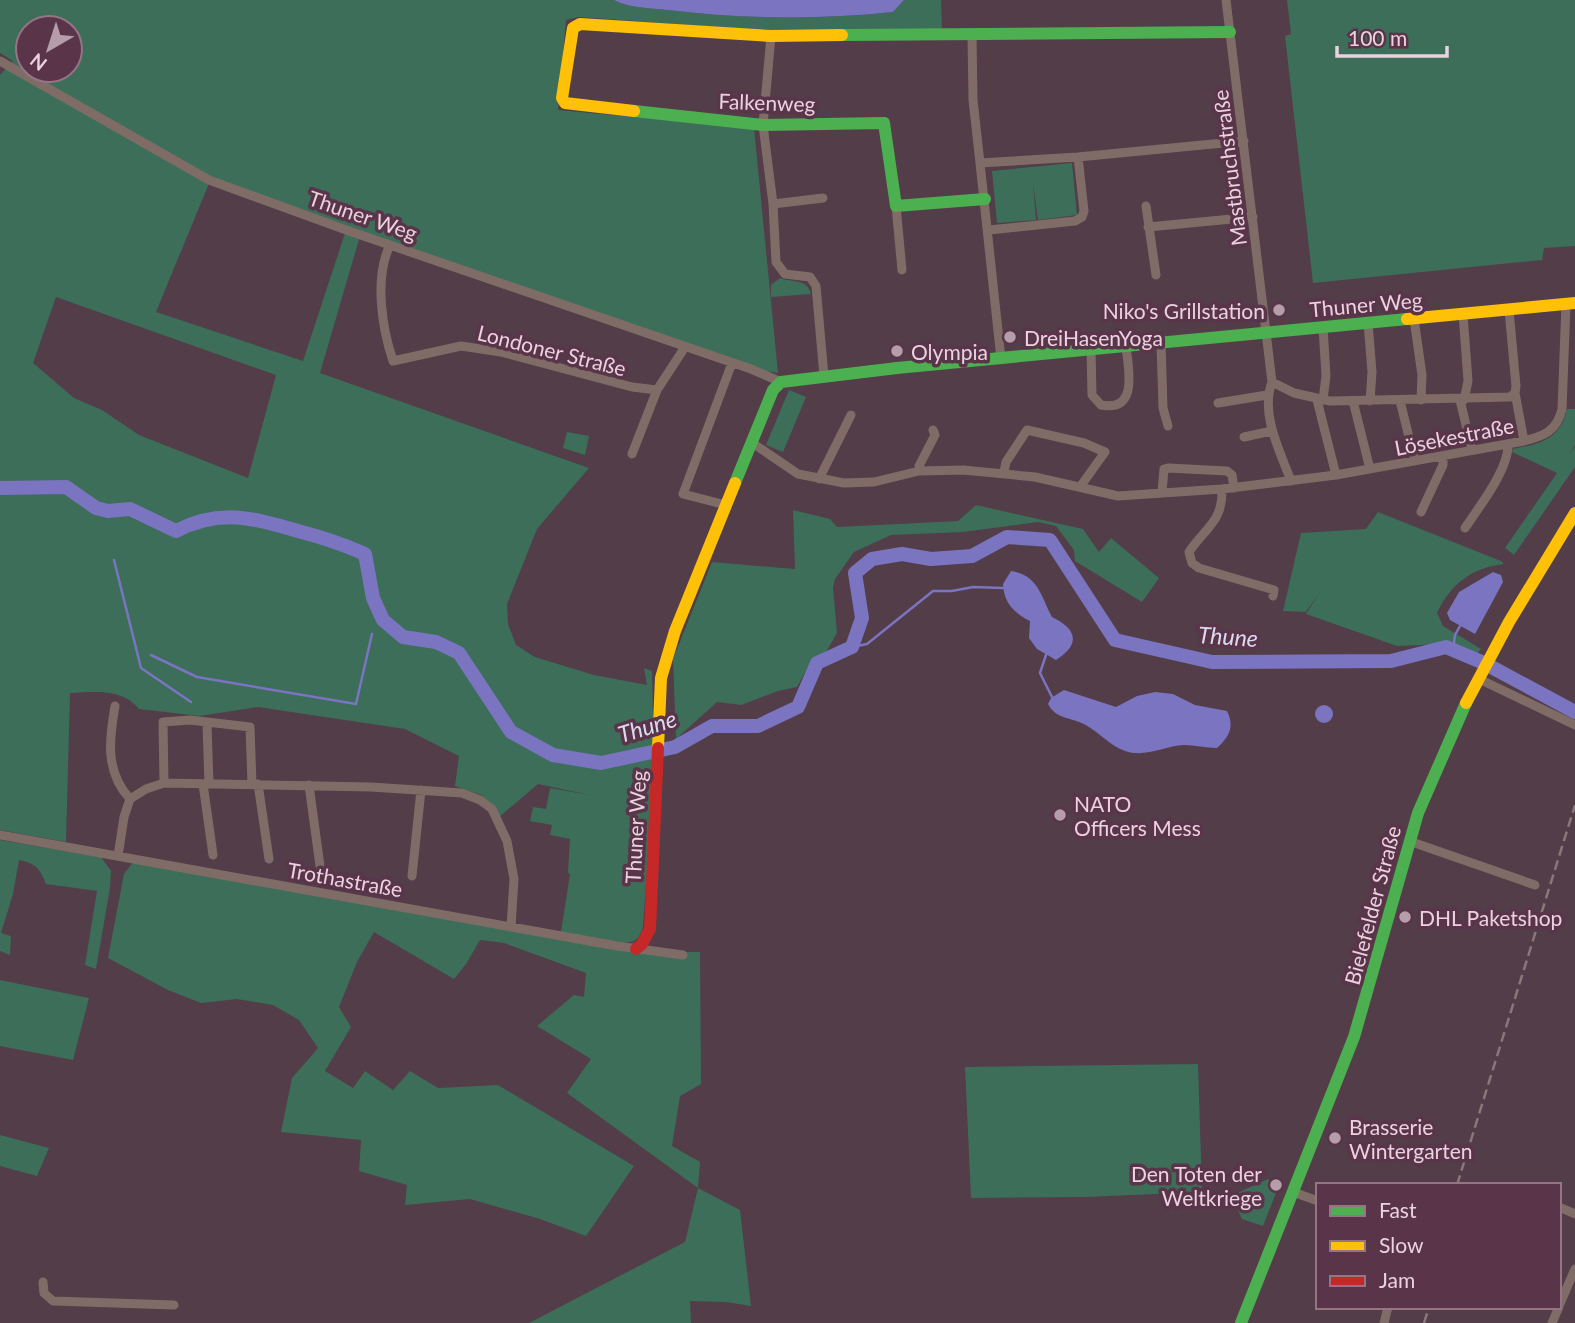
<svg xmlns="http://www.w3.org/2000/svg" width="1575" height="1323" font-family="Lato,sans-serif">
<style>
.green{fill:#3c6e5a;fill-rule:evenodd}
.water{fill:#7a74c1}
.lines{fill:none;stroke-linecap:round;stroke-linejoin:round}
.stream{stroke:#7a74c1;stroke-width:2.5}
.river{stroke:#7a74c1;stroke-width:14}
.street{stroke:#806c66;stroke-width:9}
.fast{stroke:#4caf50;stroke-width:12}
.slow{stroke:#ffc107;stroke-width:12}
.jam{stroke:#c62828;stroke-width:12}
.rail{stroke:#897879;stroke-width:2.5;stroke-dasharray:10 5;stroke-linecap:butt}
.poi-dot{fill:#b59eaa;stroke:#5a354a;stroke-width:2.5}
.labels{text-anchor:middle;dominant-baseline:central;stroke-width:7;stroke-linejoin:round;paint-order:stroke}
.street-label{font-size:21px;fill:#ead2de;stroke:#5a354a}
.poi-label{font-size:21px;fill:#ead2de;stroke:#5a354a;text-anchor:start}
.water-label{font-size:23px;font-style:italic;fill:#dadbf1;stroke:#5a354a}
</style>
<rect width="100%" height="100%" fill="#523d49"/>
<path class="green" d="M0,0H614C630,8 649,8 667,10C742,19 818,20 893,12L904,0H941L942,29L771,31L579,17L566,20L558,110L754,128L778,373L744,367L360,236L320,373L589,468L537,529L507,604L508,624L516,645L535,657L594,675L647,685L644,668L652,671L654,769L643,927C641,933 639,938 634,941C619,947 578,935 561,932L570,874L568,873L570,839L550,835L552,825L530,821L533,807L546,809L550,788L590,795L538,784L499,817L482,795L455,786L459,756L405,729L258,707L200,716L139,709C122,688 95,692 70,693L66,842L0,830V75L13,61L0,53ZM28,28H70V70H28ZM210,181L346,230L303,361L156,312ZM56,297L276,375L248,478L139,435L102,410L74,398L33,363Z
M1287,0H1575V246L1544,248L1542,260L1313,283L1285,36L1291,34Z
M1072,163L1077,215L1038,220L1033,183L1036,220L997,223L992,171Z
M780,278C793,283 807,278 811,294L771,297V285Z
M789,390L806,397L783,452L766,445Z
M1567,409H1575V445L1570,453L1575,447V467L1514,555L1505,548L1557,473L1512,452L1513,449C1540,444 1561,439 1567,409Z
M567,432L589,436L585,455L563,448Z
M976,505L1083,529L1099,552L1111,538L1159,578L1142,602L1075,561L1074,550L1056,526L1038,522L963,532L891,535L854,552L835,579L833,588L837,633L826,652L811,662L797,687L778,691L741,705L717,702L676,739L673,659L712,562L795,569L793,510L830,519L837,527L958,521Z
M1378,512L1501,561L1504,564C1471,568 1451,584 1437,613L1443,626L1481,649L1477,654L1446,644L1397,646L1306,614L1320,592L1306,612L1283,611L1301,533L1366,529Z
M0,840L101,857L111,871L110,888L96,969L85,965L97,891L46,884C40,868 35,863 19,860L13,894L1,933L11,936L10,955L0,951Z
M133,862L628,952H700L701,1084L680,1096L672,1146L700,1162L698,1188L740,1210L751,1306L726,1302L690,1301L691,1323H529L685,1242L698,1188L567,1093L591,1059L537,1026L574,995L584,997L586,973L504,943L480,940L466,964L454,979L374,932L357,962L339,1007L351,1027L325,1071L353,1088L365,1071L393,1090L410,1071L438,1088L498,1085L634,1166L586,1236L540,1219L470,1199L405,1205L407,1185L359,1171L361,1140L281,1132L292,1078L318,1048L299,1020L273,1005L237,999L201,1003L168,990L108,958L124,874Z
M0,980L89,998L73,1060L0,1046Z
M1198,1064L1202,1192L1086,1197L971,1198L965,1067Z
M0,1135L49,1148L37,1176L0,1166Z
M1268,1179L1278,1188L1263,1226L1242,1219L1231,1196Z"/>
<path class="water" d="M614,0H904L893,12C818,20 742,19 667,10C649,8 630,8 614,0Z
M1011,571C1038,575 1041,596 1052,617C1077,629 1081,644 1056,660L1037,649L1029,638L1030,621C1013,612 1004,603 1003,584Z
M1493,572L1501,575L1503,582L1475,634L1450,620L1447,613L1459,592Z
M1064,690L1116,707L1137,696L1155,692L1173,694L1195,705L1227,711C1235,727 1229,737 1217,748C1206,748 1195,745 1184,745C1164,746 1145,758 1125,751C1109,745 1099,732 1084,724C1069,717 1056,719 1048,704L1051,698Z
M1315 714a9 9 0 1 1 18 0a9 9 0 1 1-18 0Z"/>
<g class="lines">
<path class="stream" d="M114,560L141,668L191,702
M852,647L867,644L933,591H952L973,587L1003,588
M1453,650L1455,635L1460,626
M151,655L197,677L356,704L372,634
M1046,655L1040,673L1052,697"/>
<path class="river" d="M0,488L66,487L96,508L108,511L130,509L176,531C220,508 253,518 298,531C321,537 343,544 365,554L373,598L383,620L403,637L436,642L459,653L511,732L553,755L601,763L675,747L712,726H758L798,707L817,663L852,647L862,618L855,573L872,559L902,554L931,559L972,556L1007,537L1050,540L1115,640L1212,662L1391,661L1446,647L1484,663L1575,712"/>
<path class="street" d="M1226,0L1272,382C1260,414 1280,451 1291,481
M972,35L973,100L980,163
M771,36L763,125L773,204L776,262L785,274L810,277L816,286L824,376
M0,61L209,180L349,231L751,369L781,382
M773,204L823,198
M896,206L902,270
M1146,206L1156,275
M1148,227L1253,217
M989,230L1075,221L1082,217L1084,211L1078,157
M390,245C374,278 382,328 393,361L461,346L501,352L632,387L657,390
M1463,314L1468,381L1464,400
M1414,319L1422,375L1421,400
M1368,323L1372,372L1370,401
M1161,343L1163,408L1168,426
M1091,350L1092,395L1101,405C1138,412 1129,371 1126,347
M1001,359L980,163L1078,157L1244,141
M1272,382L1294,393L1330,401L1510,397L1515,393L1516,386L1509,310
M1515,393L1524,441
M1317,400L1336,475
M1323,400L1326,376L1323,327
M1460,400L1472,450
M1353,401L1370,469
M1400,401L1415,461
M1218,403L1267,395
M1244,437L1272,431
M751,442L798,474L844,483L874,482L919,471L963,470L1035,477L1118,496L1222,489L1336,475L1524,441C1544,436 1557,431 1562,409L1566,304
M632,454L657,390L685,347
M919,471V466L935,435L933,430
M1004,472L1006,462L1027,430L1084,443L1105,452L1080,487
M819,479L851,415
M1222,489C1223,522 1205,528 1189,552L1192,563L1199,568L1274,590L1273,596
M1162,492L1164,469L1168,468L1227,471L1232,475L1234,488
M726,505L683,494L732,363
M1421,512L1443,465V456
M1465,528C1479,507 1509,469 1508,444
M1479,679L1575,725
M115,706C109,740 105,772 130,799
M207,724L209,784
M164,783L163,722L190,720L250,727L252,784
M203,784L213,855
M258,784L269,859
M309,785L320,866
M0,835L617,946L683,955
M1409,841L1535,885
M118,856L124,817L130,799L146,789L164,783L371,787L462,793L480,800L492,809L507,841L514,879L511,927
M412,876L421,790
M1293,1192L1318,1201
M1559,1207L1575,1214
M43,1282L44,1293L53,1301L174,1305
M1559,1306L1575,1269
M1384,1323L1388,1307
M1552,1323L1559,1307"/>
<path class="fast" d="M842,35L1230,32
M634,111L763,125L884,123L896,206L985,199
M735,483L773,390L781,382L897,368L1407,319
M1241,1323L1354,1037L1418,813L1466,703"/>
<path class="slow" d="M634,111L565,103L562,98L573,28L580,24L771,36L842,35
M1407,319L1575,303
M1466,703L1509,622L1575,513
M658,748L661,678L675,631L735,483"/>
<path class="jam" d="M636,949L642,944L650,929L658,748"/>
<path class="rail" d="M1457,1185L1575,805
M1424,1323L1429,1307"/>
</g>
<g class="poi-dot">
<circle cx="1279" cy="310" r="7"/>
<circle cx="1010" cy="337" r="7"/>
<circle cx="897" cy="351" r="7"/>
<circle cx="1060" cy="815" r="7"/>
<circle cx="1405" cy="917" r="7"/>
<circle cx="1335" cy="1138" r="7"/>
<circle cx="1276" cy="1185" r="7"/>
</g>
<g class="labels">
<g class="street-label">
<text transform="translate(767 102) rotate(2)">Falkenweg</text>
<text transform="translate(1229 168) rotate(-97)">Mastbruchstraße</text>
<text transform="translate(363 215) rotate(19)">Thuner Weg</text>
<text transform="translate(1366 304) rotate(-5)">Thuner Weg</text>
<text transform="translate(552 350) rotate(14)">Londoner Straße</text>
<text transform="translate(1454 436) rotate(-11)">Lösekestraße</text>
<text transform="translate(635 827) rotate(-87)">Thuner Weg</text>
<text transform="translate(345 879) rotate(10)">Trothastraße</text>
<text transform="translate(1372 905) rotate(-75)">Bielefelder Straße</text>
</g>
<g class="poi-label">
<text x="1265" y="310" text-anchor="end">Niko's Grillstation</text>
<text x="1024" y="337">DreiHasenYoga</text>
<text x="911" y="351">Olympia</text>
<text x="1074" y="803">NATO<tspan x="1074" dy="24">Officers Mess</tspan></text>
<text x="1419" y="917">DHL Paketshop</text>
<text x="1349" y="1126">Brasserie<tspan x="1349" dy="24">Wintergarten</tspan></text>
<text x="1262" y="1173" text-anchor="end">Den Toten der<tspan x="1262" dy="24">Weltkriege</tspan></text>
</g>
<g class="water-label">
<text transform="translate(1228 636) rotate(4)">Thune</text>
<text transform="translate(647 726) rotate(-17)">Thune</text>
</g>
</g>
<rect x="1316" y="1183" width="245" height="126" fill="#5a354a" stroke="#947485" stroke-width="2"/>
<rect x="1330" y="1206" width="35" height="10" fill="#4caf50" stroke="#947485" stroke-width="2"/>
<text x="1379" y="1218" font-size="21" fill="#ead2de">Fast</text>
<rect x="1330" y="1241" width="35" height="10" fill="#ffc107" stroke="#947485" stroke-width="2"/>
<text x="1379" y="1253" font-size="21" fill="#ead2de">Slow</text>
<rect x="1330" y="1276" width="35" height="10" fill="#c62828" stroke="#947485" stroke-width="2"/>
<text x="1379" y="1288" font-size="21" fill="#ead2de">Jam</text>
<g transform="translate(49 49) rotate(219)"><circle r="33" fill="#5a354a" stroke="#947485" stroke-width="2"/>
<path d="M0-5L12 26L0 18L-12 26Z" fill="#b59eaa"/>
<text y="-10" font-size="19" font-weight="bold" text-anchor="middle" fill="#ead2de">N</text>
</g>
<path d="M1337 46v10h110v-10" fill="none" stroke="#ead2de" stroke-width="3.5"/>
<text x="1348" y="46" font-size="21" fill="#ead2de" stroke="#5a354a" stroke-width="5" paint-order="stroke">100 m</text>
</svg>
